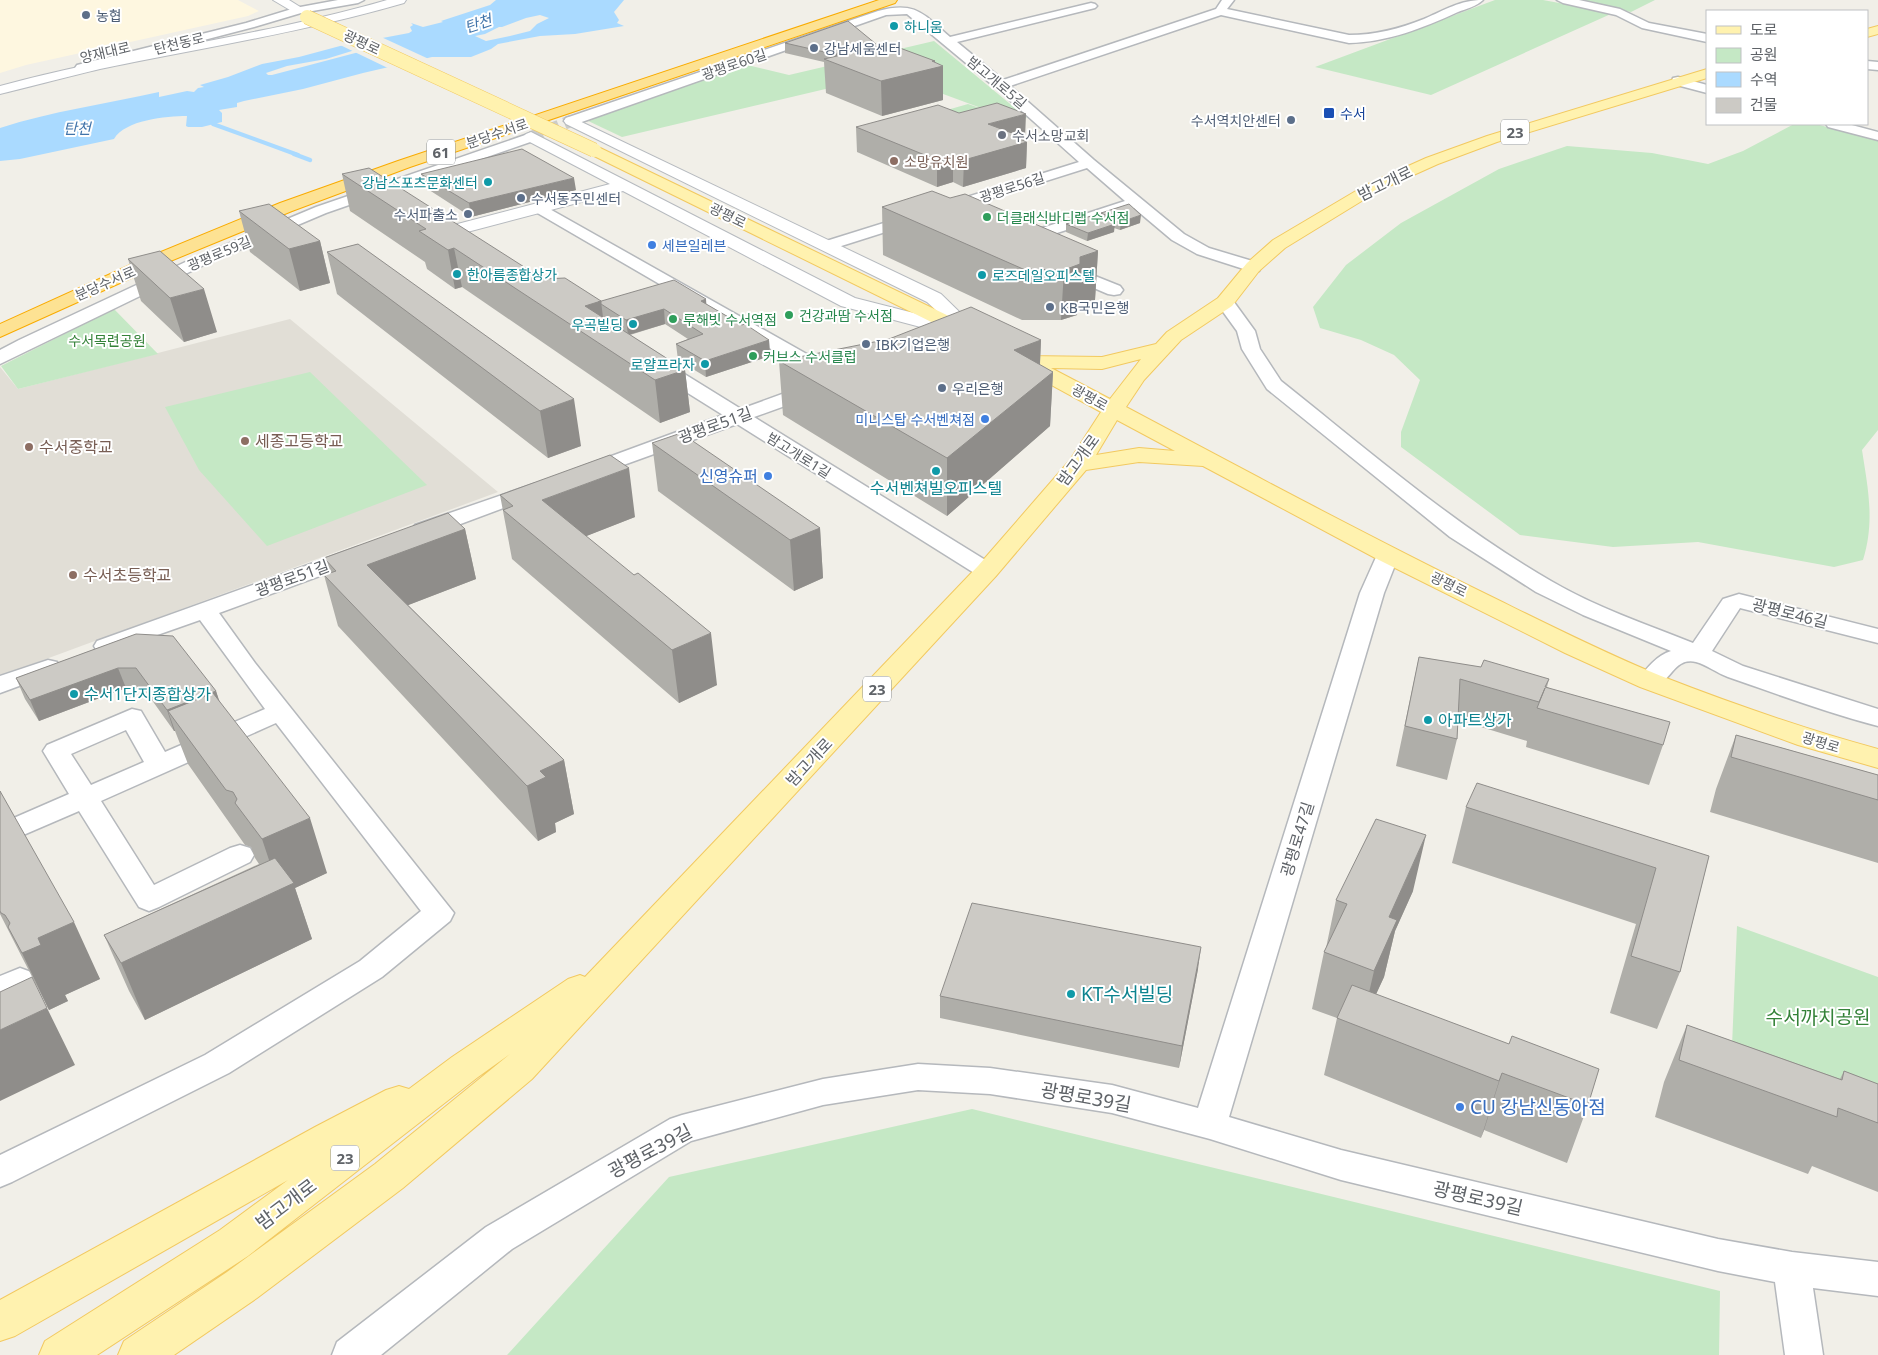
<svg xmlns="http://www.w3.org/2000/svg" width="1878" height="1355" font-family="'Noto Sans','Noto Sans KR',sans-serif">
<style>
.commercial{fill:#fef7e0}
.education{fill:#e1ded6}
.green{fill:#c5e8c5}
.water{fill:#aadaff;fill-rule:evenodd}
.pier{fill:#f1efe8}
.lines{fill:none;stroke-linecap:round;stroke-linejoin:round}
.stream-far1{stroke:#aadaff;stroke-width:4}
.stream{stroke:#aadaff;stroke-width:4.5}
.street-tunnel{stroke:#ccccc8;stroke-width:12;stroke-dasharray:12 6;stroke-linecap:butt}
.street-casing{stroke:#b5b8bc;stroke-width:3}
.secondary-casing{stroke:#b6babf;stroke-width:2}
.primary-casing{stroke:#f2c960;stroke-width:2}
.highway-casing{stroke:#f9ab00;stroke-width:2}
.street{fill:#fff;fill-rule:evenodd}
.secondary{fill:#fff;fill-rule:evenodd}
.primary{fill:#fff2af;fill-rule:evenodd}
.highway{fill:#fde293;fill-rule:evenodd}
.primary-bridge-casing{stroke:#f2c960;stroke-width:15;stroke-linecap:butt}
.primary-bridge{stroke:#fff2af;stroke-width:14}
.wall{fill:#afaea9}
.shaded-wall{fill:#8f8d8a}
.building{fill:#cccac5;stroke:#8f8d8a}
.service-dot{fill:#5c6f8a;stroke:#fff;stroke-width:2}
.culture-dot{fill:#0f9aa8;stroke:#fff;stroke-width:2}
.transit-dot{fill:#1a4fb4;stroke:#fff;stroke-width:2}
.worship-dot{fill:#6b7280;stroke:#fff;stroke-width:2}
.education-dot{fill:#8d6e63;stroke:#fff;stroke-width:2}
.leisure-dot{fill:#2e9e5b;stroke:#fff;stroke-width:2}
.shop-dot{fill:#3f7fe0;stroke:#fff;stroke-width:2}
.labels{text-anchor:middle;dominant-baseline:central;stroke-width:4;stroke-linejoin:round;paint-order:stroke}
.far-service-label{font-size:14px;fill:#4e5e75;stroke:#fff;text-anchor:start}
.far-culture-label{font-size:14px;fill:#0d838f;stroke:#fff;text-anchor:start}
.far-street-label{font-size:14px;fill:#5f6368;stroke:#fff}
.far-transit-label{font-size:14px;fill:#164399;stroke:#fff;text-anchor:start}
.far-worship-label{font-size:14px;fill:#5b616d;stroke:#fff;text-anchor:start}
.far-education-label{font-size:14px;fill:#785e54;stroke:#fff;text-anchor:start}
.far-leisure-label{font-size:14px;fill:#27864d;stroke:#fff;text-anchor:start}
.far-shop-label{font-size:14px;fill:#366cbe;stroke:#fff;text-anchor:start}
.far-park-label{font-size:14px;fill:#348238;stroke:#fff}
.far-water-label{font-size:15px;font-style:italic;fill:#4174aa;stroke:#fff}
.shield{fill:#fff;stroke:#8f9295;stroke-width:1}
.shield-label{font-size:15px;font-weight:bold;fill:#5f6368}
.street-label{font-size:16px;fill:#5f6368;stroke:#fff}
.education-label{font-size:16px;fill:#785e54;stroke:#fff;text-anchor:start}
.shop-label{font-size:16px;fill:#366cbe;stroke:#fff;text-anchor:end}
.culture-label{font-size:16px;fill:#0d838f;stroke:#fff;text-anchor:start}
.near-culture-label{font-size:19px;fill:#0d838f;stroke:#fff;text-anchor:start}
.near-park-label{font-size:19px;fill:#348238;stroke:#fff}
.near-street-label{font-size:19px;fill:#5f6368;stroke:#fff}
.near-shop-label{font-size:19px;fill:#366cbe;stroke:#fff;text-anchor:start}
</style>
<rect width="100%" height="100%" fill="#f1efe8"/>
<path class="commercial" d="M0,0H238L259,11L248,16L26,65L0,73Z"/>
<path class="education" d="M290,319L498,492L0,676V367L18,389Z"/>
<path class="green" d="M1495,0H1543L1613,13L1431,95L1315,67Z
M1572,0H1655L1631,12Z
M934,41L1027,118L1009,121L933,114L968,104L1000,115L889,74L622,137L584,119L747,65L789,75Z
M1794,124H1816L1878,141V430L1862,450C1868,489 1875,521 1863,560L1834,567L1698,542L1613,547L1520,535L1401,447V432L1420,380L1394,355L1361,340L1320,328L1313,307L1346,265L1401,223L1499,169L1567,146L1652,153L1708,164L1743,151Z
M114,309L158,354L18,389L1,366Z
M310,372L427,485L267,546L199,470L165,407Z
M1737,926L1878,977V1106L1732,1046Z
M972,1109L1720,1291L1719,1355H507L669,1177Z"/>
<path class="water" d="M496,0H624L614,12L619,20L617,23L624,26L575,34L540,36L498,44L491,49L471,57H432L363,73L303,89L244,101L237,103V107L219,110L222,113V122L202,127H188L186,126L187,116C166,116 125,120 114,139L20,159L0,161V128C52,111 106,104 159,92V97L187,91L194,92L198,88L204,87L200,85L228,77L262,64L299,57L340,46L409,33L412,31L410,27L413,25L411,23L423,27L443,22L441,21L490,5ZM540,15L549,18L537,24L530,31L510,36L486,41L475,36L485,34L499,27H502L526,18ZM355,50L359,52L272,75H268L266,73L287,66L326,59Z"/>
<path class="pier" d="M379,36L431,60L392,70L338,44Z"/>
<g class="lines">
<path class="stream-far1" d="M213,124L298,155"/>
<path class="stream" d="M294,154L310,160"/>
<path class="street-tunnel" d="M531,137L571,121"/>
<defs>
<path id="street" d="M338,0H364L358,3L301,13L254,27L81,72L75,68L77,65L246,23L295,8Z
M1222,0H1234L1227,9L1349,35C1376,35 1399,29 1424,19C1445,10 1460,0 1483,0C1477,6 1466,9 1458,12C1423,28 1388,42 1349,43L1221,15L1010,86L1094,160L1184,234L1209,248L1259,263L1261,267L1259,271L1253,272L1197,254L1172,240L1134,208L1023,244H1011L1009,241L1011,238L1125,201L1087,168L835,248H823L821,245L823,242L1079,162L996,88L907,14L886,15L576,124L571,125L564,121L566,118L878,11C916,1 923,14 950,37L1091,3L1095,4L1097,6L1095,8L957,42L1003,80L1216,9Z
M1557,0H1579L1620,9L1649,23L1707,34V42L1642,28L1616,15L1563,3Z
M1867,61L1878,62V70L1867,69Z
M1678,77L1707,85V93L1673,84L1672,81L1673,78Z
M1826,124H1848L1878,132V140L1828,127Z
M531,133L538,137L536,140L326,213L206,264L0,364V350L19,340L194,258L316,207Z
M539,203L835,370L837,374L835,378L828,380L821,378L534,211L531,208L534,205Z
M1065,264L1120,286L1123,290L1120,294L1114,295L1108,294L1059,273L1057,269L1059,265Z
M1225,297L1231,298L1255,331L1260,349L1281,381C1369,451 1454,525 1551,581C1595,607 1646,624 1693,643L1723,599L1739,594L1878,629V643L1740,608L1712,651L1743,666L1878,709V726C1827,713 1777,694 1728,677C1717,673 1707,665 1696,662C1669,656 1671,694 1641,686L1637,681C1646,669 1657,655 1671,651L1583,615L1536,592L1450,537L1267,389L1242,349L1237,331L1216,302L1219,298Z
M658,360L665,362L741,409L807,385L814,383L821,385L824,389L821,393L754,417L995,566L998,571L995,576L987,578L979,576L737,424L593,476L586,478L579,476L576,472L579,468L723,415L651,370L649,366L651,362Z
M534,484L541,486L545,490L541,494L431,535L423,537L415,535L412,530L415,525Z
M358,547L366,549L369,554L366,559L219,613L255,663L454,913L450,921L382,977L229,1073L12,1182L0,1187V1155L205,1055L360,961L421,911L276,723L101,801L154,885L230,848L240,845L250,848L254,855L250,862L159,907L149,911L139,907L79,811L0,845V824L69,794L43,751L47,745L132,709L141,711L165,752L265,709L200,620L106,653L97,651L94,646L97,641ZM126,730L144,762L91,785L71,754Z
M1388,548L1396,550L1399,555L1384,593L1229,1117L1341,1150L1718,1239L1792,1252L1878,1262V1296L1813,1288L1823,1355H1785L1775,1282L1718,1271L1341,1180L1210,1139L1112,1113L990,1094L918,1090L823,1105L691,1141L512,1249L381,1355H332L337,1342L486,1227L670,1119L682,1115L823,1079L918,1064L990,1068L1112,1085L1198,1108L1360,593L1377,555L1380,550Z
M48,660L57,662L60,667L57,672L0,693V676Z
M20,968L31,972L36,980L31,988L0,1001V976Z"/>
<path id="secondary" d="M273,0H289L305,10L303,13H295Z
M387,0H406L404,3C304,32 202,48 100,69C66,77 33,86 0,94V86C128,51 260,37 387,0Z
M571,117L941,294L981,333L978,337L966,339L841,306L623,191L452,236L446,235L443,231L446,227L610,184L526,140L523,137L526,134L531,132L855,298L949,322L927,302L566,124L564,121L566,118Z"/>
<path id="primary" d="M1878,26V34L1867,37V29Z
M1707,69V78L1497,142L1438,164L1378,191L1285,248L1259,271L1232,306L1181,340L1144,380L1126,407C1246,471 1366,535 1488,595C1545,623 1602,652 1661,676C1733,704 1804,729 1878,749V768L1798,745L1640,687L1565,653L1379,560L1203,466L1139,462L1086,470L996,576L532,1079L403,1188L257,1298L174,1355H118L124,1341L227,1272L375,1164L510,1054L478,1077L248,1256L97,1355H39L45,1341L220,1230L288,1180L15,1336L0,1341V1300L315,1127L386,1090L399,1086L409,1089L452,1057L568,979L580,975L585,977L978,566L1070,460L1101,412L1013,364L1010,360L1013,356L1020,354L1028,356L1102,357L1156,344L1167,332L1218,298L1247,263L1273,240L1366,185L1426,158L1487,136ZM1141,359L1110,399L1051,368L1102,369ZM1117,420L1175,451L1139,448L1096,455Z
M594,145L982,332L985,336L982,340L975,342L968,340L588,153L586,150L588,147Z"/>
<path id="highway" d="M879,0H897L895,3L410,167L292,211L151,269L0,337V324L139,261L280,203L398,161Z"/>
</defs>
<use href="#street" class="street-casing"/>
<use href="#secondary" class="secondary-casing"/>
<use href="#primary" class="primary-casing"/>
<use href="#highway" class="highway-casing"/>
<use href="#street" class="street"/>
<use href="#secondary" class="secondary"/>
<use href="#primary" class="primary"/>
<use href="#highway" class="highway"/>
<defs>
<path id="primary-bridge" d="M307,17L594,150"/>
</defs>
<use href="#primary-bridge" class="primary-bridge-casing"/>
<use href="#primary-bridge" class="primary-bridge"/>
</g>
<path class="wall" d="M785,43L876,44V47L935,61L943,100L882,116L826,93L824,62L785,53Z
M856,127L1025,139L1021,140L1027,142L1026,168L963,187L953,182L937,187L857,152Z
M342,174L543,279L601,301L706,304L769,340L770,356L706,377L678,360L676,344L688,339L665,324L630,335L685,370L690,412L660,423L462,287L455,289L427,269L425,262L350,211Z
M421,174L576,190L471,217L423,186Z
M950,198L1098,251L1095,300L1078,306L1077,315L1061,320H1022L883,255L882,207Z
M239,211L320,241L330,283L300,291L250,252Z
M1101,213L1140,223L1120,230L1114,228V232L1087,241L1066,232V224L1100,218Z
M358,244L581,446L548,458L337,294L327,252Z
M128,259L217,332L184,342L141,301Z
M1041,340L1040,365L1053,372L1050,426L947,516L783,415L779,361Z
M652,443L820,528L823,578L794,591L658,491Z
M500,495L635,517L586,536L717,685L679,703L512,559Z
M465,529L476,579L408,605L564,760L574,814L555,823L556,832L538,841L338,626L324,575L328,574L324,558Z
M136,634L216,691L219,701L327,873L295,888L312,939L145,1020L129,991L104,935L259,864L255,858L251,847L245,845L188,764L175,731H174L144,689L126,688L39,721L25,699L16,678Z
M1419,657L1549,679L1547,687L1663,745L1649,785L1526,747L1527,741L1458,720L1457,739L1447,780L1396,766Z
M1736,735L1878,775V863L1710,812L1716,789Z
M0,791L100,979L65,995L68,1001L49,1010L0,914Z
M1466,807L1709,856L1680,972L1657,1029L1610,1013L1636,924L1452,863Z
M1413,891L1395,931L1384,977L1376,994L1588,1105L1567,1163L1484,1130L1481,1138L1324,1075L1337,1018L1312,1009L1324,952L1326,948L1336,900Z
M1198,969L1179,1068L940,1018V996Z
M1687,1025L1840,1079L1844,1071L1878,1084V1192L1812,1166L1808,1174L1655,1117L1664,1082Z"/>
<path class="shaded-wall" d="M876,44V53L833,62V54Z
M932,61H935V67L943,66V100L882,116L881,81Z
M1026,114L1025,139L1016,141L1027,142L1026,168L963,187L964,160L988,124Z
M953,156V182L937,187V160Z
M574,178L576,190L471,217L469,203Z
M1141,215L1140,223L1120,230L1121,222Z
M1115,224L1114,232L1087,241L1088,233Z
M320,241L330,283L300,291L289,249Z
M454,248L462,287L455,289L448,250Z
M1098,251L1095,300L1078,306L1077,315L1061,320L1064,270L1080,257Z
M204,289L217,332L184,342L170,298Z
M706,299L707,314L701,301Z
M601,301L606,342L585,306Z
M664,309L665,324L628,335L626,320Z
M769,340L770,356L706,377L705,361Z
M1041,340L1039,383L1053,372L1050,426L947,516V458L1014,350Z
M685,370L690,412L660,423L655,380Z
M574,399L581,446L548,458L540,411Z
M629,468L635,517L551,550L542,500Z
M820,528L823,578L794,591L790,540Z
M465,529L476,579L380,616L367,565Z
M711,633L717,685L679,703L672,650Z
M118,668L126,688L39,721L30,700Z
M216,691L223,712L168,711L175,731H174L167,710Z
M564,760L574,814L555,823L556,832L538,841L527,786L540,771Z
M310,818L327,873L295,888L312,939L145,1020L121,963L279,890L262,839Z
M1426,835L1413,891L1395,931L1384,977L1361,1027L1374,971L1389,917Z
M74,922L100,979L65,995L68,1001L49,1010L22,953L38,938Z
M1201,947L1198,969L1179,1068L1182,1046Z
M47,1008L75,1065L0,1101V1030Z
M1502,1073L1484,1130L1481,1138L1499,1081Z"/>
<path class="building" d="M848,21L876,44L833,54L785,43Z
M889,44L935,61H932L943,66L881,81L824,59Z
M997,103L1026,114L988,124L1017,135L1012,136L1027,142L964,160L953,156L937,160L856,127L938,105L959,113Z
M522,149L574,178L469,203L421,174Z
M369,168L543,279L565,278L601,301L585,306L685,370L655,380L454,248L448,250L419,231L426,229L342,174Z
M932,191L950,198L965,194L1098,251L1080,257V264L1064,270L1023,269L882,207Z
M269,204L320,241L289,249L239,211Z
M1129,204L1141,215L1121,222L1101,213Z
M1094,215L1115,224L1088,233L1066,224Z
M358,244L574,399L540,411L327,252Z
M160,251L204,289L170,298L128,259Z
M674,280L706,299L701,301L742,325L745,324L769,340L705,361L676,344L703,334L664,309L626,320L601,304V301L598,302Z
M971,307L1041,340L1014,350L1053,372L947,458L779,361L889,339Z
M681,433L820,528L790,540L652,443Z
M610,455L629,468L542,500L634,575L638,573L711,633L672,650L503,510L513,506L500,495Z
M448,513L465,529L367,565L564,760L540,771L546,777L527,786L324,575L336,571L324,558Z
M136,634L173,636L216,691L167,710L136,668H118L30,700L16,678Z
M1419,657L1481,667L1484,660L1549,679L1545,687L1670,722L1663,745L1537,708L1545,688L1539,702L1460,679L1457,739L1405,726Z
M213,693L310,818L262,839L235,803L237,799L233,792L226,790L168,711Z
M1736,735L1878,775V800L1731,757Z
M1477,783L1709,856L1680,972L1631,956L1656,868L1466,807Z
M0,791L74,922L38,938L41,945L22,953L8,927L10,923L5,915L1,913L0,911Z
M1376,819L1426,835L1389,917L1397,920L1374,971L1324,952L1347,904L1336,900Z
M275,858L294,883L121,963L104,935Z
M972,903L1201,947L1182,1046L940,996Z
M32,977L47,1008L0,1030V992Z
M1352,985L1509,1044L1512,1036L1599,1069L1588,1105L1502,1073L1499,1081L1337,1018Z
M1687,1025L1842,1080L1844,1071L1878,1084V1123L1838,1108L1837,1117L1679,1060Z"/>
<g class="service-dot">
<circle cx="86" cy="15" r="5"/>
<circle cx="814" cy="48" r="5"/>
<circle cx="1291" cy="120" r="5"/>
<circle cx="521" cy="198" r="5"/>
<circle cx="468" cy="214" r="5"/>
<circle cx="1050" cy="307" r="5"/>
<circle cx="866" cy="344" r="5"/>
<circle cx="942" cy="388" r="5"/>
</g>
<g class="culture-dot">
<circle cx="894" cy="26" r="5"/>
<circle cx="488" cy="182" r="5"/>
<circle cx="457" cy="274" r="5"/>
<circle cx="982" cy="275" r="5"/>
<circle cx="633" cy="324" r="5"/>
<circle cx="705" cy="364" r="5"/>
<circle cx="936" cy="471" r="5"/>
<circle cx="74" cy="694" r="5"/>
<circle cx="1428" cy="720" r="5"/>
<circle cx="1071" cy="994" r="5"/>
</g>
<rect class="transit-dot" x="1323" y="107" width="12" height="12" rx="2.5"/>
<circle class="worship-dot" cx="1002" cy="135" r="5"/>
<g class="education-dot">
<circle cx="894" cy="161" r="5"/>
<circle cx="245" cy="441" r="5"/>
<circle cx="29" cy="447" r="5"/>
<circle cx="73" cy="575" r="5"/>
</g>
<g class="leisure-dot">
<circle cx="987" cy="217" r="5"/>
<circle cx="789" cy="315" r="5"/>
<circle cx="673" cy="319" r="5"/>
<circle cx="753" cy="356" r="5"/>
</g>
<g class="shop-dot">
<circle cx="652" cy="245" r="5"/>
<circle cx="985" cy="419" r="5"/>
<circle cx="768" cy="476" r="5"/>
<circle cx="1460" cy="1107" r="5"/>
</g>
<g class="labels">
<g class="far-service-label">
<text x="96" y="15">농협</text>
<text x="824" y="48">강남세움센터</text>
<text x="1281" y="120" text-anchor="end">수서역치안센터</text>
<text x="531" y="198">수서동주민센터</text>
<text x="458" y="214" text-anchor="end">수서파출소</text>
<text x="1060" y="307">KB국민은행</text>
<text x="876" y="344">IBK기업은행</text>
<text x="952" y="388">우리은행</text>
</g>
<g class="far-culture-label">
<text x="904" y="26">하니움</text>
<text x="478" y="182" text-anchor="end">강남스포츠문화센터</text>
<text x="467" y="274">한아름종합상가</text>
<text x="992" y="275">로즈데일오피스텔</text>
<text x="623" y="324" text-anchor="end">우곡빌딩</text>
<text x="695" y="364" text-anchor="end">로얄프라자</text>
</g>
<g class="far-street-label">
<text transform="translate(362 42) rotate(25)">광평로</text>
<text transform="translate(179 43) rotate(-14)">탄천동로</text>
<text transform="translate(105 52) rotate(-13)">양재대로</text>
<text transform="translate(734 64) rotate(-19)">광평로60길</text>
<text transform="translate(997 82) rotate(40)">밤고개로5길</text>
<text transform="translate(497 133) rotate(-19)">분당수서로</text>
<text transform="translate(1012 187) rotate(-18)">광평로56길</text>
<text transform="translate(728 215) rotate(26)">광평로</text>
<text transform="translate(219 253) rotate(-23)">광평로59길</text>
<text transform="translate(105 283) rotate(-24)">분당수서로</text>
<text transform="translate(1090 397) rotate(29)">광평로</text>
<text transform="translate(799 455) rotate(32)">밤고개로1길</text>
<text transform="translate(1449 584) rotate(26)">광평로</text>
<text transform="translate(1821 742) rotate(17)">광평로</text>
</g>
<g class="far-transit-label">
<text x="1340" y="113">수서</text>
</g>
<g class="far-worship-label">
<text x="1012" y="135">수서소망교회</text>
</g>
<g class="far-education-label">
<text x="904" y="161">소망유치원</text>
</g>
<g class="far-leisure-label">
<text x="997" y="217">더클래식바디랩 수서점</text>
<text x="799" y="315">건강과땀 수서점</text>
<text x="683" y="319">루해빗 수서역점</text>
<text x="763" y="356">커브스 수서클럽</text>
</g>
<g class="far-shop-label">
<text x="662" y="245">세븐일레븐</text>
<text x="975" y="419" text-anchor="end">미니스탑 수서벤쳐점</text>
</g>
<g class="far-park-label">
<text x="107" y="340">수서목련공원</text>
</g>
<g class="far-water-label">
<text transform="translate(478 23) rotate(-18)">탄천</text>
<text x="77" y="128">탄천</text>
</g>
<g class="shield">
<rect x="1501" y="119.5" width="28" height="25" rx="4"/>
<rect x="427" y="139.5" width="28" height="25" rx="4"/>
<rect x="863" y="676.5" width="28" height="25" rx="4"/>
<rect x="331" y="1145.5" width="28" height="25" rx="4"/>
</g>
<g class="shield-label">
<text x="1515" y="132">23</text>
<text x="441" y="152">61</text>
<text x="877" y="689">23</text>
<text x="345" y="1158">23</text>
</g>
<g class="street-label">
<text transform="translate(1385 183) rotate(-26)">밤고개로</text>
<text transform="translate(715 425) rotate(-20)">광평로51길</text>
<text transform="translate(1078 460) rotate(-54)">밤고개로</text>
<text transform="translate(292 578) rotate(-20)">광평로51길</text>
<text transform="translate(1790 613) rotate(14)">광평로46길</text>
<text transform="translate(809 762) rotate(-47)">밤고개로</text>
<text transform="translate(1297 839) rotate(-73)">광평로47길</text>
</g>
<g class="education-label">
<text x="255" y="441">세종고등학교</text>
<text x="39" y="447">수서중학교</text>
<text x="83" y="575">수서초등학교</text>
</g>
<g class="shop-label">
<text x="758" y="476">신영슈퍼</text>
</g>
<g class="culture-label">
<text x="936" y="488" text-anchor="middle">수서벤쳐빌오피스텔</text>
<text x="84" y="694">수서1단지종합상가</text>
<text x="1438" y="720">아파트상가</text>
</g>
<g class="near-culture-label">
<text x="1081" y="994">KT수서빌딩</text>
</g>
<g class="near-park-label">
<text x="1818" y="1017">수서까치공원</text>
</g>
<g class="near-street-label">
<text transform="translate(1086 1097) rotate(10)">광평로39길</text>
<text transform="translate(650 1151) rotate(-28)">광평로39길</text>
<text transform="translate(1478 1198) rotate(13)">광평로39길</text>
<text transform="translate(286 1204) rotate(-37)">밤고개로</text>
</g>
<g class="near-shop-label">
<text x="1470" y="1107">CU 강남신동아점</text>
</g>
</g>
<rect x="1706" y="10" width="162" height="115" fill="#ffffff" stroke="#bfc1c3"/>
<rect x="1716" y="26" width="25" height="8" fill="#fff2af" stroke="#bfc1c3"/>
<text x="1750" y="35" font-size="15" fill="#5f6368">도로</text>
<rect x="1716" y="48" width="25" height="15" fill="#c5e8c5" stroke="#bfc1c3"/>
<text x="1750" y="60" font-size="15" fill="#5f6368">공원</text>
<rect x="1716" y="72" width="25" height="15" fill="#aadaff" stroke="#bfc1c3"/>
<text x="1750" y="85" font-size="15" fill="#5f6368">수역</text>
<rect x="1716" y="98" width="25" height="15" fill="#cccac5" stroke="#bfc1c3"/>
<text x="1750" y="110" font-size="15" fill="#5f6368">건물</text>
</svg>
